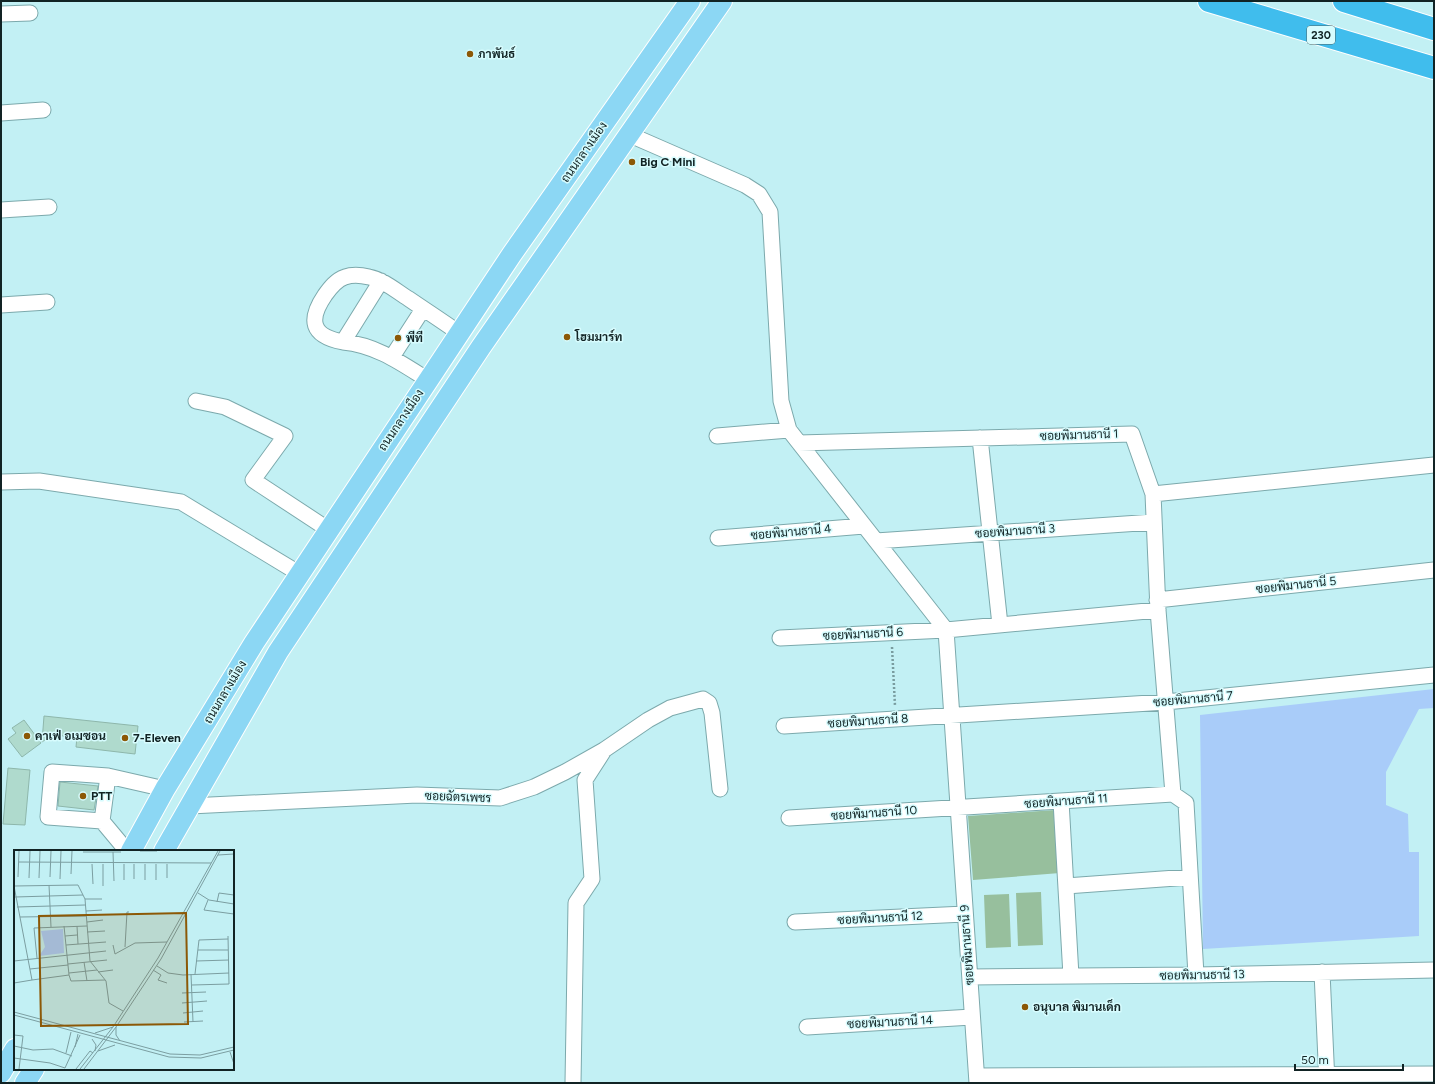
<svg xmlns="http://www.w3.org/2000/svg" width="1435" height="1084" font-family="Figtree,Sarabun,sans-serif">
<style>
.green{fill:#97bf9d}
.water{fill:#a9ccf9}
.building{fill:#afdacd;stroke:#8eb7ab}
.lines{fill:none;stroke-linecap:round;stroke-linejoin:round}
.minor-casing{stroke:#7ca9ac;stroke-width:17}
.major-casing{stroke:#fff;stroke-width:22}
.highway-casing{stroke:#fff;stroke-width:24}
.path{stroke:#799c9f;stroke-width:2.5;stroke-dasharray:2 2;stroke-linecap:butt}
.minor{stroke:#fff;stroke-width:15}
.major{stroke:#8cd7f4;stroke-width:20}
.highway{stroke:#40bded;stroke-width:22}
.poi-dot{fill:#8c5806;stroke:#d7fcfe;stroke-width:1.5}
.labels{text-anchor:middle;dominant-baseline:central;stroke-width:3;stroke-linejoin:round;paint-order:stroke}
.shield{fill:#d7fcfe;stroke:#4c6465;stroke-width:1}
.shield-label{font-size:11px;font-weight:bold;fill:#112324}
.poi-label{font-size:12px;font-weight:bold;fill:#112324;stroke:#d7fcfe;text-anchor:start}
.street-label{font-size:12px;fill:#112324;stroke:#d7fcfe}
.inset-road{fill:none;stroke:#7b9ea1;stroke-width:1}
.view{fill:#8c5806;fill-opacity:0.15;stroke:#8c5806;stroke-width:2}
.inset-edge{fill:none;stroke:#112324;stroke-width:2}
</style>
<rect width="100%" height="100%" fill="#c2f0f4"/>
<path class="green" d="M1055,810L1060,873L973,880L968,816Z
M1041,892L1043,945L1018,946L1016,893Z
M1009,894L1011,947L986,948L984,895Z"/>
<path class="water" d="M1434,689V708L1419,709L1386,772V805L1408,814L1409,852H1419V936L1203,949L1200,715Z"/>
<path class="building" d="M44,716L138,726L135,754L76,747L77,737L52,735L42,742Z
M24,720L41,743L22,757L8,739L16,733L12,728Z
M8,768L30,770L25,825L3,824Z
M60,782L98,786L94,810L58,806Z"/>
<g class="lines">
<defs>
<path id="minor" d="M1,14L30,13
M1,113L43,110
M628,134L745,185L759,194L770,212L781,401L789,430L946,630L977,1083
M1,210L49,207
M381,281L343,342C376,345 401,363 428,380
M1,305L47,302
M343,342C311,336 308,320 325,295C330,288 336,280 345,277C353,274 361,275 369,277C384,280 396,291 409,299C425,310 442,321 459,333
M392,357L423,309
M196,401L225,407L285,436L253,480L329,530
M717,436L789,430
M980,438L1000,625
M799,443L1132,434L1153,494L1434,465
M1,482L39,481L181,502L300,574
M1153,494L1158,610L1173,794L1186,803L1196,975
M718,538L864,526
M876,541L1154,522
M1157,600L1434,570
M780,638L946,630L1158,610
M784,726L1166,702L1434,675
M108,776L102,821L127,851
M1061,801L1071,976
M190,806L417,795L500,798L534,787L565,772L604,750L648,720L670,708L703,699L709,703L712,713L720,789
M789,818L1173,794
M102,821L48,817L52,772L108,776L165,789
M1066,886L1190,877
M795,922L965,914
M1322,972L1327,1083
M970,977L1196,975L1434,970
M807,1027L972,1017
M977,1076L1434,1074
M573,1083L576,903L592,879L585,780L603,752"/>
<path id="major" d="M131,851L165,789L254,643L512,254L690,1
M164,851L278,652L481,347L722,1
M1,1073L15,1049
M25,1083L34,1069"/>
<path id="highway" d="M1209,1L1434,68
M1344,1L1434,29"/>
</defs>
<use href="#minor" class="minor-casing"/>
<use href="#major" class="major-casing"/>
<use href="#highway" class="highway-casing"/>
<path class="path" d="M892,647L895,706"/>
<use href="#minor" class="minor"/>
<use href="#major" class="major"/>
<use href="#highway" class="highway"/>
</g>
<g class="poi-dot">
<circle cx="470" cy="54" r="4"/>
<circle cx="632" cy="162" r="4"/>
<circle cx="567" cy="337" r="4"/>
<circle cx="398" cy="338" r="4"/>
<circle cx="27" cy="736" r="4"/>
<circle cx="125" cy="738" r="4"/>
<circle cx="83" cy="796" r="4"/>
<circle cx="1025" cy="1007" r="4"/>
</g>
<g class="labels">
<rect class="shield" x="1307" y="26" width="28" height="18" rx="3"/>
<g class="shield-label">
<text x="1321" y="35">230</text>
</g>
<g class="poi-label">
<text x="478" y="54">ภาพันธ์</text>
<text x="640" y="162">Big C Mini</text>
<text x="575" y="337">โฮมมาร์ท</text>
<text x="406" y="338">พีที</text>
<text x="35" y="736">คาเฟ่ อเมซอน</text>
<text x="133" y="738">7-Eleven</text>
<text x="91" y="796">PTT</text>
<text x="1033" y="1007">อนุบาล พิมานเด็ก</text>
</g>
<g class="street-label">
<text transform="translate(584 152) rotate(-55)">ถนนกลางเมือง</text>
<text transform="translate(401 420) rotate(-56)">ถนนกลางเมือง</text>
<text transform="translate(1079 435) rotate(-2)">ซอยพิมานธานี 1</text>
<text transform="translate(1015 531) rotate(-4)">ซอยพิมานธานี 3</text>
<text transform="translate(791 532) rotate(-5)">ซอยพิมานธานี 4</text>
<text transform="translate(1296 585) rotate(-6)">ซอยพิมานธานี 5</text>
<text transform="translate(863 634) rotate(-3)">ซอยพิมานธานี 6</text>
<text transform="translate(225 692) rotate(-59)">ถนนกลางเมือง</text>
<text transform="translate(1193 699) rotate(-5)">ซอยพิมานธานี 7</text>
<text transform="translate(868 721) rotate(-4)">ซอยพิมานธานี 8</text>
<text transform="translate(458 797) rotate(2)">ซอยฉัตรเพชร</text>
<text transform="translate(1066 801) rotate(-4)">ซอยพิมานธานี 11</text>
<text transform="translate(874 813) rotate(-4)">ซอยพิมานธานี 10</text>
<text transform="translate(880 918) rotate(-3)">ซอยพิมานธานี 12</text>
<text transform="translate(967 945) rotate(-94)">ซอยพิมานธานี 9</text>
<text transform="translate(1202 975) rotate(-1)">ซอยพิมานธานี 13</text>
<text transform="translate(890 1022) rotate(-3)">ซอยพิมานธานี 14</text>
</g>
</g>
<g transform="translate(14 850)">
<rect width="220" height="220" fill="#c2f0f4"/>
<path d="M49,79L50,103L25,106L31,97L27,81Z" fill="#a9ccf9"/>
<path class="inset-road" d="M126,1H143M69,2H107M99,2L100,31M204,5L220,4M5,12L197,13M78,14L79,34M89,14V36M120,14V29M131,14V30M142,14V30M153,14V28M57,24L58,1M4,27L5,1M36,27L37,1M15,28L16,1M25,28L26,1M46,29L47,1M110,30V14M35,35L37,77M0,36L64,35L71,49L76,111L92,131L95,153L109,161M0,36L18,130L55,125L57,131L91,130M184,43L195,50L220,54M1,47L69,45M71,49H88M194,50L190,60L220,64M203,52L205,43L220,45M3,57L71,55M72,61L88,60M6,67L72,66M73,72L89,70M50,76L55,125M63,76L64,94M73,82L91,81M51,86L63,85M52,95L92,92M99,95L101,104L121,93L153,92M111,97L113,62H115M184,100H214M23,108L20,78L73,76M0,111L92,101M182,111L215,110M70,112L73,131M54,114L93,110M143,116L154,123L169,125L215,123M16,119L54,115M139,120L147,125L144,130L153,133M84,122L99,120M55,123L83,120M177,124L179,172M181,124L185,90L214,89M0,133L18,130M178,135L215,134L214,86M168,143L192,142M168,153L193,151M0,162L156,204L186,205L220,197M169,163L189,161M0,165L155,207L187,208L220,200M170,172L189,171M102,177V185L106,191M81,183L99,177M0,185L9,186L5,219M78,189L82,195L81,201M0,196L19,200L39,199L58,206M61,197L64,184M84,201L101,195M216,202L220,214M52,203L57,182M0,208L36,213L51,218L66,185M62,219L76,201L79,203M66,219L99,177L144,108L204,1M70,219L102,177L147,109L206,1"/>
<path class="view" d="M172,63L174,174L27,176L25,66Z"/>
<rect width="220" height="220" class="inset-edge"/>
</g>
<rect width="1435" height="1084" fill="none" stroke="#112324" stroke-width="4"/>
<path d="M1295 1064v6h108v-6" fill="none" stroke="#112324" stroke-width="2"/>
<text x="1301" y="1064" font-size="12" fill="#112324" stroke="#d7fcfe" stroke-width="3" paint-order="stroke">50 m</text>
</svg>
